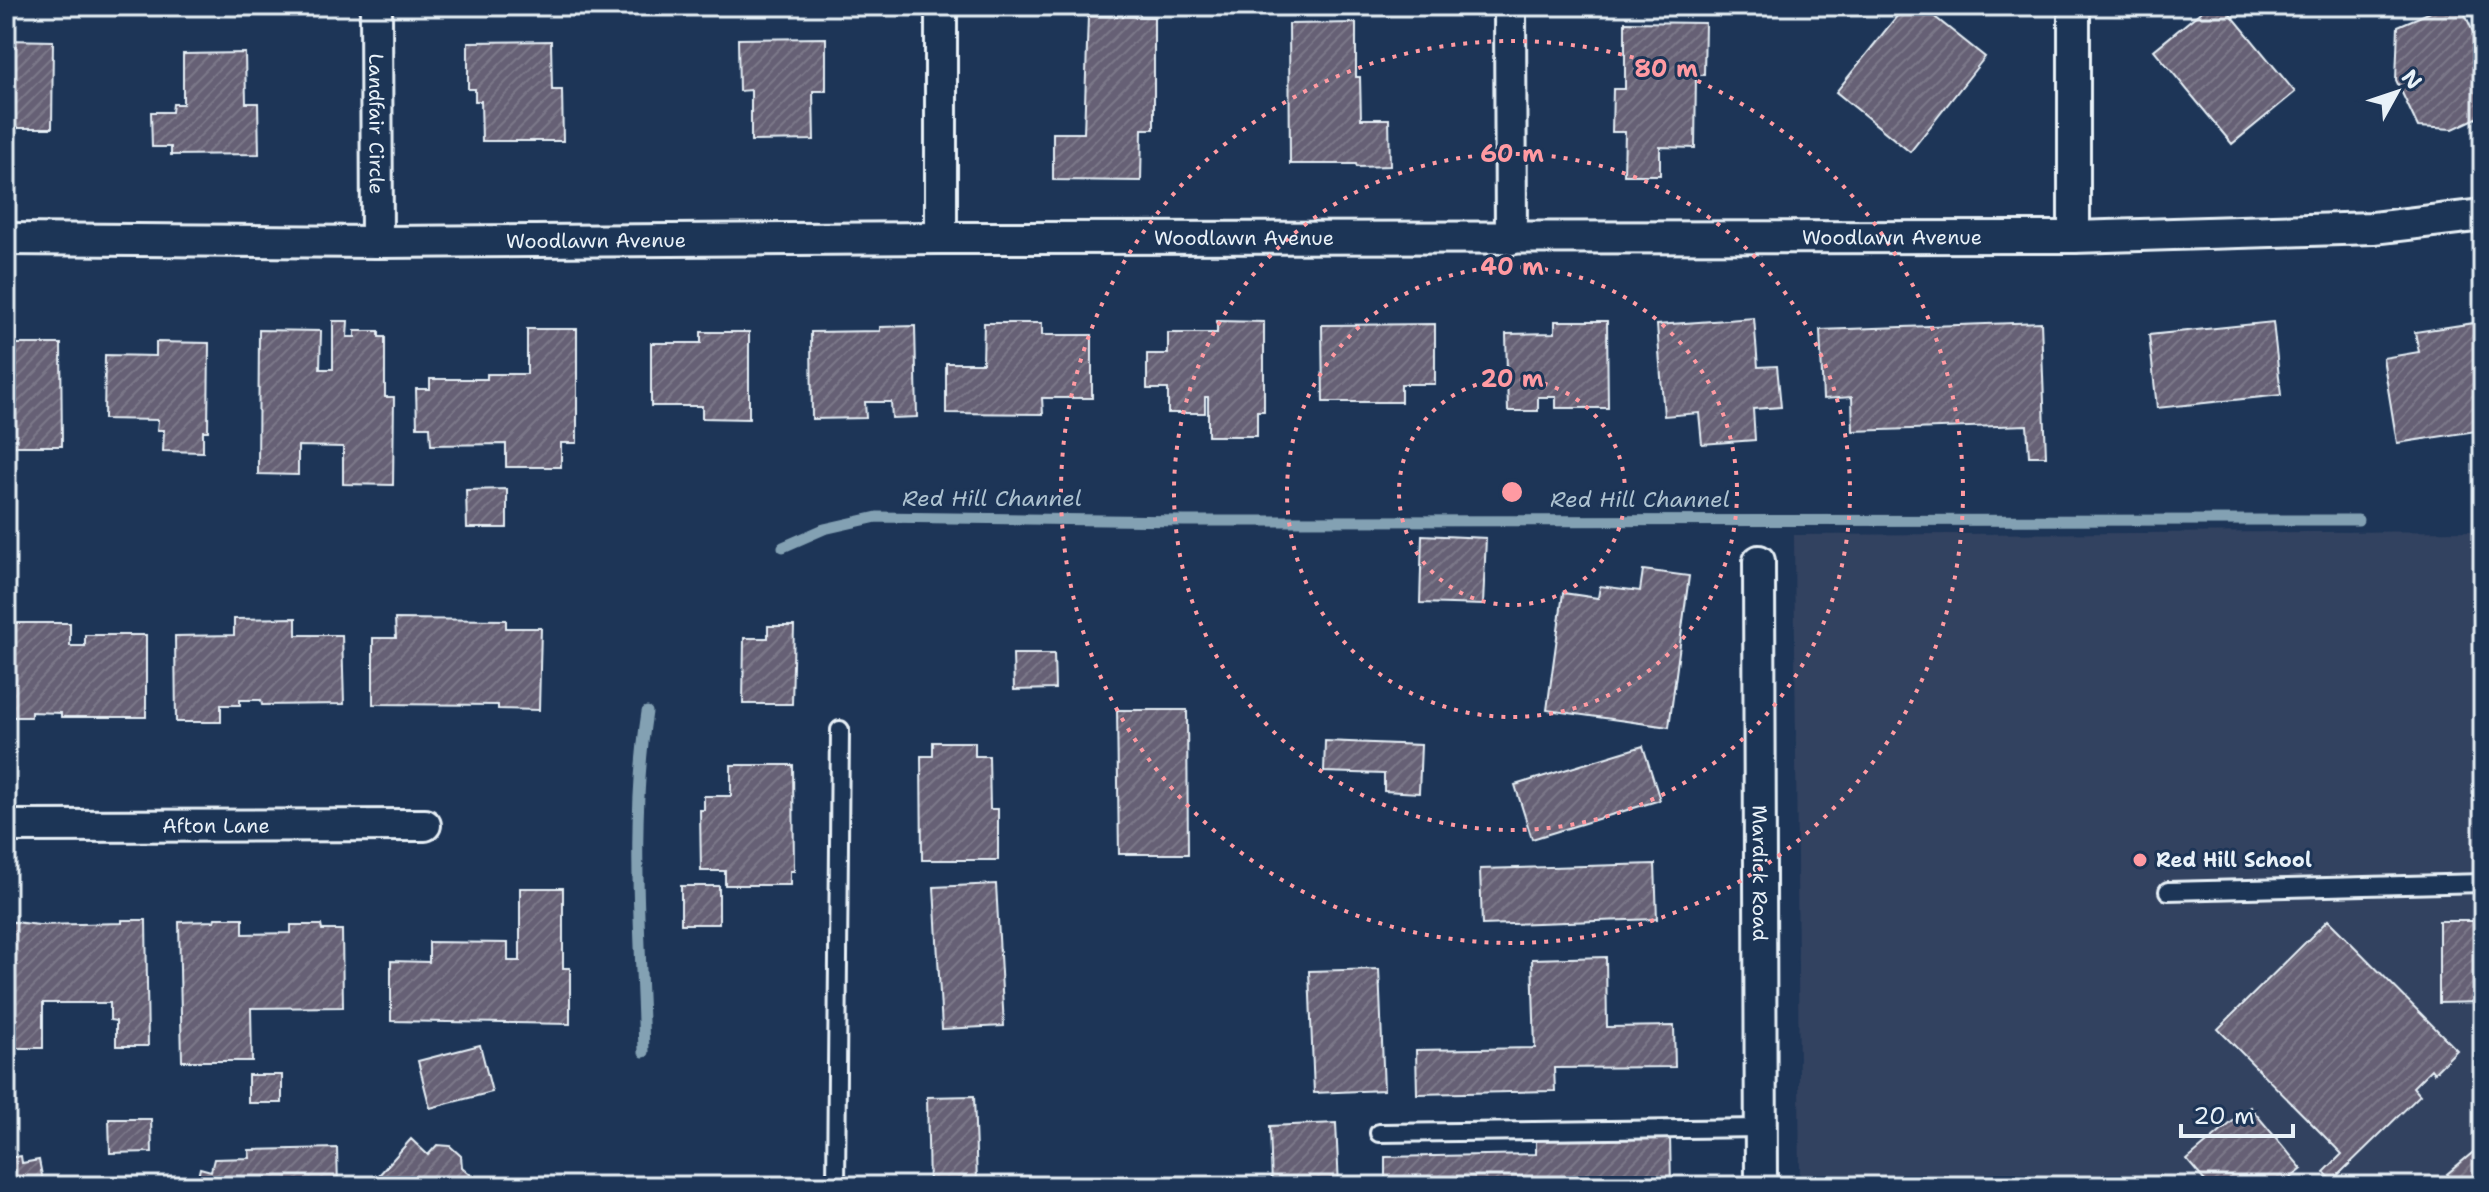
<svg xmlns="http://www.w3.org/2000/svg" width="2489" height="1192" font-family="'Shantell Sans',sans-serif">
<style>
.built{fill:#334260}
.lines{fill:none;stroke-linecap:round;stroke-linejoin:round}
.stream{stroke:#83a1b3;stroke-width:11}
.building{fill:url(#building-hatch);stroke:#e8f1f8;stroke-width:2}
.lane-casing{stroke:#e8f1f8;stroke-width:22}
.street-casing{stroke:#e8f1f8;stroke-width:36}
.lane{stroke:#1d3557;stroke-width:16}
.street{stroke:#1d3557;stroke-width:30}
.ring{fill:none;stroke:#ff9aa2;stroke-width:4;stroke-dasharray:4 8}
.poi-dot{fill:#ff9aa2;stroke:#1d3557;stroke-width:3}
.labels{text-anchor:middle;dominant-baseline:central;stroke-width:6;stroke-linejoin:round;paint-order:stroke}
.street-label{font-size:20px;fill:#e8f1f8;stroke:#1d3557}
.poi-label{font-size:20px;font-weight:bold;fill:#e8f1f8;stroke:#1d3557;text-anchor:start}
.water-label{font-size:22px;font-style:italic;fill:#adc2d0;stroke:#1d3557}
.centre{fill:#ff9aa2;stroke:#1d3557;stroke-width:4}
.ring-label{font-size:24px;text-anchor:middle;font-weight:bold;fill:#ff9aa2;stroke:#1d3557;stroke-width:6;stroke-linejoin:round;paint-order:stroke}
</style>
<defs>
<pattern id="building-hatch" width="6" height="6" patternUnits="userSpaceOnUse" patternTransform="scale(2)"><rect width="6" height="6" fill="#666175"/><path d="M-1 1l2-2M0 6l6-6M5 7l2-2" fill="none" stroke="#7c7889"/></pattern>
</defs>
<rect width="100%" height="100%" fill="#1d3557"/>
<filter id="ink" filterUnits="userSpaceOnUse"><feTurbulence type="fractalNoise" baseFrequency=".0125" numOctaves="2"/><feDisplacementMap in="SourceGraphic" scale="16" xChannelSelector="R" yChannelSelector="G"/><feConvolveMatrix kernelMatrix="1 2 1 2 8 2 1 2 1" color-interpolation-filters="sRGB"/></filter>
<g filter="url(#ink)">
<path class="built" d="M2483,531V1186H1800L1794,535Z"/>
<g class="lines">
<path class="stream" d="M783,547L824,529L877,517L1184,521L2358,520
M644,1052C641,939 630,824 647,712"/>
</g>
<path class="building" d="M1905,6H1921L1985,57L1910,152L1836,92Z
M2208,6H2224L2295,92L2232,144L2154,50Z
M2433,11L2464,12L2483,54V115L2453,129L2418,127L2396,80L2398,26Z
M1088,16L1154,17V129H1142L1141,181L1053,180V133H1084Z
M1625,22L1705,23L1704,75H1696L1695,148L1660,147V175H1624L1625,132H1612L1613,89H1625Z
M1356,23V77H1360L1361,119H1389L1390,166L1357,167L1356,164H1290L1289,24Z
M826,38V91H813L814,140L751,141V90L739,91L738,39Z
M6,40L53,41L52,128H6Z
M551,41L552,90H562L563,141H482L481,101H475V89H468V42Z
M245,53L246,103H258L259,154L171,155V147H152L151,112H172L173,104H183V54Z
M1754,318L1758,367L1777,366L1781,407L1753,409L1755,440L1702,444L1699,413L1664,416L1657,325Z
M333,321H348L347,337H355V331H379V337H385V397H394L393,485L343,484V447L298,446V475L258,474L259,330L321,331L320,369H333Z
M1217,321L1264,322V411H1257V436H1208V397H1205V413H1168V389H1147V354H1168V333H1217Z
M1555,321H1607L1608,408H1556V397H1538V411H1508L1506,334L1555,333Z
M2041,322L2046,456H2029L2027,425L1853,431L1852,397L1823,399L1820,330Z
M2273,322L2281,395L2157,408L2149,335Z
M984,323H1042V335H1092V398H1042L1043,414L946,413V363H983Z
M2474,323L2478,350L2483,349V430L2397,443L2383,358L2419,352L2415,332Z
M1435,324V384H1401V402H1323L1322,325Z
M915,326L917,417L892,418L891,402H865L866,418L812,419L811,332L880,331V327Z
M527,329H577V443H561V467H506V444L431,445L430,427H417L416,389H430V379H487V374H527Z
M701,332H749V419L702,418V406H651V343H701Z
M156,342L209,343L208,431H203V452L163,451L164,430H157L158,420L104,419L105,355L156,356Z
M12,344H61L62,446H6V375H12Z
M507,489V528H467L466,490Z
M1422,535L1486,538L1483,605L1420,603Z
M1643,570L1689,576L1669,727L1547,710L1563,593L1598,598L1600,586L1640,591Z
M296,618V635H342L344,704L262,705L261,700H240V705H221V722H176L175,636L234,635V619Z
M395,619L506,620V628H541L539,710L498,709V705L373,704V638H396Z
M6,623H70V646H85V635H146V717H61V713L31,712V717H6Z
M768,626H794L792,704H743L744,638H768Z
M1013,654H1054L1055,689L1014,690Z
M1117,710H1187L1188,854H1119Z
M1325,741L1421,745L1419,793L1384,791V774L1324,772Z
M933,742H975V756H989L990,809H998V860H922L921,756H933Z
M1643,746L1660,800L1532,839L1515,785Z
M731,765H793L794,871H790V885H725V871H701L700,810H704V796H731Z
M1655,864L1657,919L1482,925L1480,869Z
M996,884L1004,1026L942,1029L934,887Z
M681,886H719V924H681Z
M520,888H563V968H570V1024L391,1021V961L429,962V942L508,943V961H520Z
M215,918H243V934L291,933V925H321L322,930H342L343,1007L251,1008L252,1061H182L179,922L214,921Z
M122,920H146L148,1046H116V1021L110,1020V1003H43V1048H6V921L39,925L122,923Z
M2328,920L2457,1050L2434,1073L2431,1069L2413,1087L2420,1095L2337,1176L2347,1186H2338L2324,1172L2342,1154L2218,1029Z
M2439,921H2480L2481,1002L2439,1003Z
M1606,957L1607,1027L1674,1026L1675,1067L1554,1068L1555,1091L1417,1094L1416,1050L1535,1048L1532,959Z
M1379,969L1384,1090L1314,1093L1309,971Z
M480,1045L492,1092L430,1108L418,1061Z
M248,1075H282V1103H248Z
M974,1096L977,1182L995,1181L996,1186H929L927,1097Z
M2250,1107L2302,1169L2281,1186H2209L2187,1160Z
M109,1119H151L152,1152L110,1153Z
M1336,1123L1339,1186H1272L1270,1126Z
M1670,1136L1671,1186H1385V1157L1536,1154V1140Z
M411,1139L428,1155L437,1145L450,1146L461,1156L462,1167L483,1186H375L372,1183Z
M2483,1144V1186H2457L2447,1174Z
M337,1148L338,1186H196L200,1168L211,1171L214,1159L250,1158L249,1150Z
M6,1156V1158L21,1156L22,1163L39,1160L44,1186H6Z"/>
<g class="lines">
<defs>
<path id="lane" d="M2168,891L2483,883
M1379,1133L1761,1128
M836,1186L840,730"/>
<g id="street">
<path id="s1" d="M376,6L377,242"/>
<path d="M1510,6L1511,239"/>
<path d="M2074,6V237"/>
<path d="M941,238V6"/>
<path id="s2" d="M6,239L377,242L941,238L2074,237L2373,228L2483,215"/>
<path id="s3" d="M1759,561L1761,1186"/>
<path id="s4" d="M6,826L425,825"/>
</g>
</defs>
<use href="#lane" class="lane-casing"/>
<use href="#street" class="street-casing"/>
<use href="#lane" class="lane"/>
<use href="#street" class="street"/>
</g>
</g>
<g class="ring">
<circle cx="1512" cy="492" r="113"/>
<circle cx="1512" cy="492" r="225"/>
<circle cx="1512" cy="492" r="338"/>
<circle cx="1512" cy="492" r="451"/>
</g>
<circle class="poi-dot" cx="2140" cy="860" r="8"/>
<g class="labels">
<g class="street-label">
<text stroke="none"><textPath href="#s1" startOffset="118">Landfair Circle</textPath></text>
<text stroke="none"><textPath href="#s2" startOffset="1886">Woodlawn Avenue</textPath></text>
<text stroke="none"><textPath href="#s2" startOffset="1238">Woodlawn Avenue</textPath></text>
<text stroke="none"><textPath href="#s2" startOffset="590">Woodlawn Avenue</textPath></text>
<text stroke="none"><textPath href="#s4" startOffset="210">Afton Lane</textPath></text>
<text stroke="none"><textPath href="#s3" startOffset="312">Mardick Road</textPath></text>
</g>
<g class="poi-label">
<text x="2156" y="860">Red Hill School</text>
</g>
<g class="water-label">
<text x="992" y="498">Red Hill Channel</text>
<text x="1640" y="499">Red Hill Channel</text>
</g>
</g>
<circle cx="1512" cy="492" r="12" class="centre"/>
<g class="ring-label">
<text x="1666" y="77">80 m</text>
<text x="1512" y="162">60 m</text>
<text x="1512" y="275">40 m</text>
<text x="1512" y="387">20 m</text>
</g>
<rect width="2489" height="1192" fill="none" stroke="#1d3557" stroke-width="32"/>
<rect x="16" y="16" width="2457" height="1160" fill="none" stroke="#e8f1f8" stroke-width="3" filter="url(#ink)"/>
<g transform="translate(2397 92) rotate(50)" stroke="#1d3557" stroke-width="6" paint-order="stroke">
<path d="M0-6L14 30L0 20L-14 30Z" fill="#e8f1f8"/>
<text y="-12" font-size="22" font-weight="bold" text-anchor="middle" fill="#e8f1f8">N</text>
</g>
<path d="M2181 1124v12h112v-12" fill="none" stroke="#e8f1f8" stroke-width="4"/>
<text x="2193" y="1124" font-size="24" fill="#e8f1f8" stroke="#1d3557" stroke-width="6" paint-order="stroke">20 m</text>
</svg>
